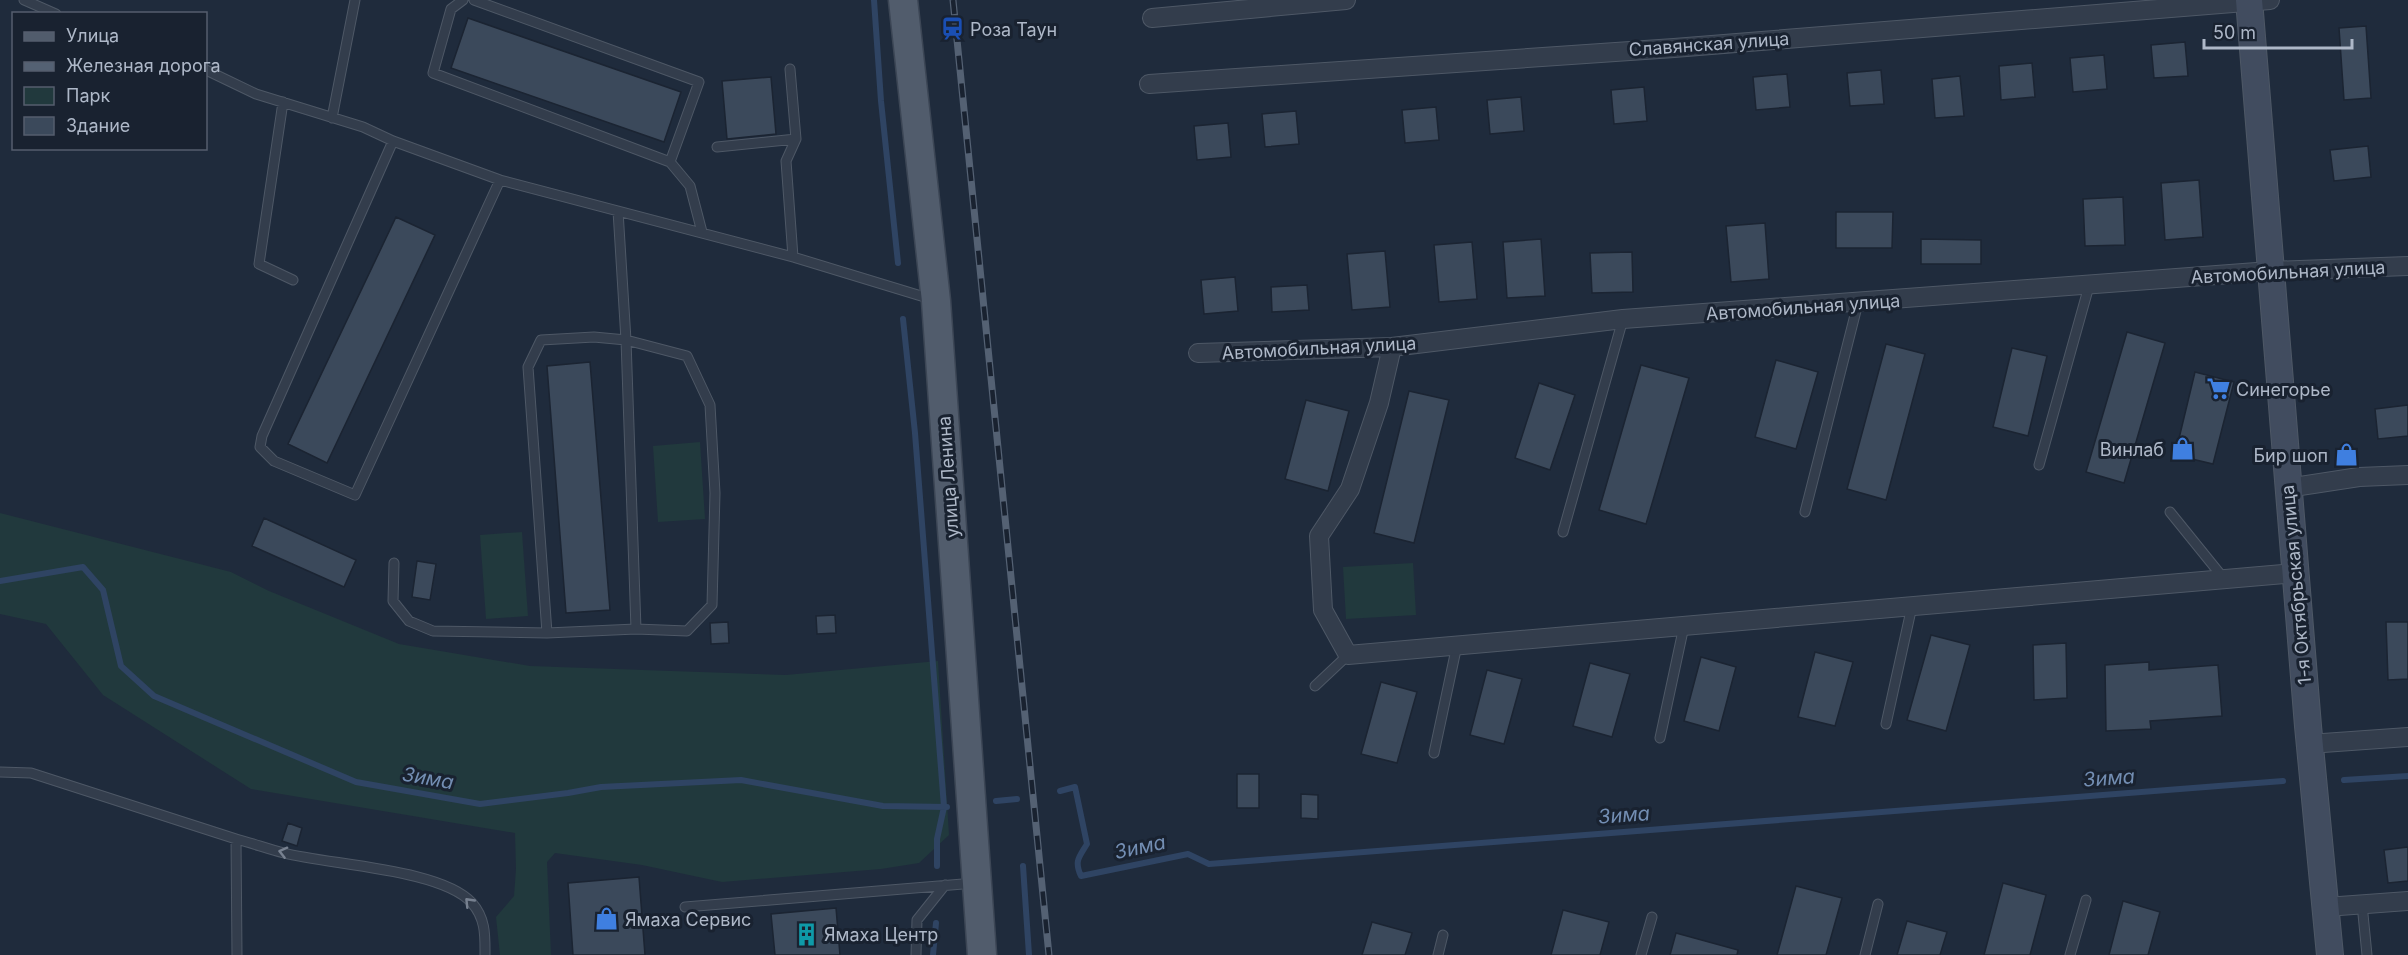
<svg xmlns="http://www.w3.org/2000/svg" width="2408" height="955" font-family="Inter,sans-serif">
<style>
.green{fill:#21393d}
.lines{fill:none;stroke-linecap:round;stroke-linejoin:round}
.stream{stroke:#2f4463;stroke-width:6}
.building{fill:#3b495b;stroke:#1b2432;stroke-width:1.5}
.lane-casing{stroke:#4e5866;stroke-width:11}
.street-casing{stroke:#4e5866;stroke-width:20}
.secondary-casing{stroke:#4e5866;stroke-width:28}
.primary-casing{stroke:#3c4655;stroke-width:31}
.lane{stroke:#333d4c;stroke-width:9}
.street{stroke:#333d4c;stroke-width:18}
.secondary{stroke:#414c5f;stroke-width:26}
.primary{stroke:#515c6c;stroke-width:28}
.rail-casing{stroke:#546173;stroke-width:7}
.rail{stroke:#192230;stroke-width:4.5;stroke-dasharray:14;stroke-linecap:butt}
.oneway{stroke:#778190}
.labels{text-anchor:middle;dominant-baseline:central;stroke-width:6;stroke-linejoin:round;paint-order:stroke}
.poi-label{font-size:18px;fill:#aeb8c8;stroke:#192230;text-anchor:start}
.street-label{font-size:18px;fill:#aeb8c8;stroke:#192230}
.water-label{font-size:20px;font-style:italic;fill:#738eb3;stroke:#192230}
</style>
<rect width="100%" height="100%" fill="#1f2b3c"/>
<path class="green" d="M700,442L705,519L658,522L653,446Z
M0,513L231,572L269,591L399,644L530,666L786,675L938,661L949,835L919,863L881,869L722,882L642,865L555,853L547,862L551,955H500L496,917L514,896L516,869L515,833L251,789L103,695L46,624L0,614Z
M522,532L528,616L486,619L480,535Z
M1413,563L1416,615L1346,619L1343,567Z"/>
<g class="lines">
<path class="stream" d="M874,0L881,101L898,263
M903,319L915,433L944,807L937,839V866
M0,581L83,567L103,590L121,666L154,696L356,782L480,804L568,793L601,787L741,780L883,806L947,807
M2344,780L2408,776
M1060,791L1075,787L1087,844C1079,857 1074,861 1081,876L1188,854L1209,864L2283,781
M996,801L1017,799
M1023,866L1029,955
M933,955L936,923"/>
</g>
<path class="building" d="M468,18L681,92L664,142L451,68Z
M2366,26L2371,98L2344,100L2339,28Z
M2185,42L2188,76L2154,78L2151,45Z
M2104,55L2107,89L2073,92L2070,58Z
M2032,63L2035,97L2001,100L1999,66Z
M1881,70L1884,104L1850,106L1847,73Z
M1787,74L1790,107L1756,110L1753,77Z
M1960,76L1964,116L1935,118L1932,79Z
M771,77L776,134L727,139L722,81Z
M1644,87L1647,121L1614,124L1611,90Z
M1521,97L1524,131L1490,134L1487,100Z
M1436,107L1439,140L1405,143L1402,110Z
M1296,111L1299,144L1265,147L1262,114Z
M1228,123L1231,157L1197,160L1194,126Z
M2368,146L2371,177L2334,181L2330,150Z
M2199,180L2203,237L2165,240L2161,183Z
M2123,197L2125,245L2085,246L2083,199Z
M1836,212H1893L1892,248H1836Z
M396,217L435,235L327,463L288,444Z
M1765,223L1769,279L1731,282L1726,226Z
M1541,239L1545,296L1507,298L1503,242Z
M1921,239L1981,240V264H1921Z
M1472,242L1477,299L1439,302L1434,245Z
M1385,251L1390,307L1352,310L1347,254Z
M1632,252L1633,292L1592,293L1590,253Z
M1235,277L1238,311L1204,314L1201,280Z
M1307,285L1309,310L1272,312L1271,287Z
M2127,332L2165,343L2124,483L2086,472Z
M1886,344L1925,354L1886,500L1847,489Z
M2012,348L2047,356L2028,436L1993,427Z
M1776,360L1818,372L1796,449L1755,437Z
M590,362L610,610L566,613L547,366Z
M1641,365L1689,378L1646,524L1599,510Z
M2195,372L2234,382L2213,464L2175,455Z
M1539,383L1575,395L1550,470L1515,458Z
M1409,391L1449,400L1414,543L1374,533Z
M1306,400L1349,411L1328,491L1285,479Z
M2408,405V436L2378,439L2375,409Z
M264,518L356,560L344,587L252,546Z
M417,561L436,564L430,600L412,597Z
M835,615L836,633L817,634L816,616Z
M728,622L729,643L711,644L710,623Z
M2386,622H2408V679L2388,680Z
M1931,635L1970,645L1946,731L1907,720Z
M2066,643L2067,698L2034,700L2033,645Z
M1815,652L1853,662L1835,726L1798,717Z
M1701,657L1736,667L1719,731L1684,721Z
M2149,662V670L2218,665L2222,716L2150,721L2151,729L2106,731L2105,665Z
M1590,663L1630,674L1612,737L1573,726Z
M1487,670L1522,679L1504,744L1470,735Z
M1381,682L1417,692L1397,763L1361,754Z
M1237,774H1259V808H1237Z
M1301,794L1318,795V819L1301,818Z
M288,823L302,828L297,846L282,841Z
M2408,847V881L2388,883L2384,850Z
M639,877L645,955H573L568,883Z
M2003,883L2046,895L2030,955H1984Z
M1796,886L1842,898L1826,955H1777Z
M2123,901L2160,912L2148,955H2109Z
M836,908L840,955H775L771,914Z
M1563,910L1609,922L1600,955H1551Z
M1907,921L1947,932L1940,955H1897Z
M1372,922L1412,933L1405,955H1362Z
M1676,933L1738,950L1737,955H1670Z"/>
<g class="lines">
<defs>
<path id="lane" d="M24,0L56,14
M463,0L451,9L433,73L670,162L690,186L702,232
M474,0L699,82L670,162
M790,69L796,139L786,161L793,257
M206,70L256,94L363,127L393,141L500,180L793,257L931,299
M283,102L259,264L293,280
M332,118L355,0
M393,141L262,436L260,447L274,461L355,495L500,180
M717,147L796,139
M618,211L626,340L636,629
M594,337L626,340L687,356L710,405L715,493L712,605L687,631L636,629L547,633L528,367L541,340Z
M2039,465L2089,286
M1805,512L1858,303
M2170,512L2225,580
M1563,532L1623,319
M394,563L393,601L409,621L433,631L547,633
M1315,686L1348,655
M1886,724L1912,606
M1660,738L1684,626
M1434,753L1457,645
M0,772L31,773L236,839
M2362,904L2367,955
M685,907L975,883
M237,955L236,839C252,843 268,849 284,853C330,865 442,869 472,903C486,919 485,936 485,955
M916,955L917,920L945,885
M1438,955L1443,935
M1641,955L1652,917
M1865,955L1878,904
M2070,955L2086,900"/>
<path id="street" d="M1152,18L1346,0
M1149,84L1674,48L2270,0
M1392,347L1379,403L1350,489L1319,536L1323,610L1348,655L2295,573
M1198,353L1392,347L1623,319L2270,271L2408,266
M2287,488L2359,477L2408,475
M2309,744L2408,737
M2326,907L2408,901"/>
<path id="secondary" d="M2249,0L2308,726L2330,955"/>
<path id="primary" d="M903,0L936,301L982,955"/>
</defs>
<use href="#lane" class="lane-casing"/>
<use href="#street" class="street-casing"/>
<use href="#secondary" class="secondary-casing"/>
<use href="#primary" class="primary-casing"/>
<use href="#lane" class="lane"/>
<use href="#street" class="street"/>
<use href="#secondary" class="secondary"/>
<use href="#primary" class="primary"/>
<defs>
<path id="rail" d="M953,0L1049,955"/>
</defs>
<use href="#rail" class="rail-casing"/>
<use href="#rail" class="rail"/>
</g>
<defs><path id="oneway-chevron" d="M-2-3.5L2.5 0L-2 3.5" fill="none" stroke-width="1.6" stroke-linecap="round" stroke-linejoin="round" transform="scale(1.5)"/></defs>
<g class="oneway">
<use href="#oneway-chevron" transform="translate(283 852) rotate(-166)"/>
<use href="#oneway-chevron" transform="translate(469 902) rotate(-134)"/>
</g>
<defs>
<symbol id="station-bare" viewBox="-9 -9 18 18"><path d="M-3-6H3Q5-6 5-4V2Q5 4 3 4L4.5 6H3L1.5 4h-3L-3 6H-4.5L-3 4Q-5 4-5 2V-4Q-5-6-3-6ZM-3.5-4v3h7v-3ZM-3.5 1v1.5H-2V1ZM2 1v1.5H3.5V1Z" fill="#1a4fb4" stroke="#192230" stroke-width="2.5" paint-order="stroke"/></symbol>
<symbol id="supermarket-bare" viewBox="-9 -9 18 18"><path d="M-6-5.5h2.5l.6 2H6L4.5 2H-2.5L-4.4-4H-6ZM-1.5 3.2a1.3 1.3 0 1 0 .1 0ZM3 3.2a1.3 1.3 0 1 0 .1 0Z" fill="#3f7fe0" stroke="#192230" stroke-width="2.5" paint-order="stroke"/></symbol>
<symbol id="shop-bare" viewBox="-9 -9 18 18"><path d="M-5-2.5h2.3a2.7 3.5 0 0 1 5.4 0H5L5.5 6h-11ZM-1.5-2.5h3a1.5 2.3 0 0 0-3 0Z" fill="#3f7fe0" stroke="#192230" stroke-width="2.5" paint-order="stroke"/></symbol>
<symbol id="building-bare" viewBox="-9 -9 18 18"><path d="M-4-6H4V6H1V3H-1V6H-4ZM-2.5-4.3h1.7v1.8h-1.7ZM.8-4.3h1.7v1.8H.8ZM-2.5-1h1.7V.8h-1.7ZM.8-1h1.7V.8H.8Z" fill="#0f9aa8" stroke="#192230" stroke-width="2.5" paint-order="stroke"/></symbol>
</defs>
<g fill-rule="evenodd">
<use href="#station-bare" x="936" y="12" width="33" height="33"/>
<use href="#supermarket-bare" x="2202" y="372" width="33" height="33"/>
<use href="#shop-bare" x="2166" y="432" width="33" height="33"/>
<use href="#shop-bare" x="2330" y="438" width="33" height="33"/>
<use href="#shop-bare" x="590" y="902" width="33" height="33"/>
<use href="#building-bare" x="790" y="918" width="33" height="33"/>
</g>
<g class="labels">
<g class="poi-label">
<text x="970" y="29">Роза Таун</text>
<text x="2236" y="389">Синегорье</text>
<text x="2164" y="449" text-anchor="end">Винлаб</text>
<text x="2328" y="455" text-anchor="end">Бир шоп</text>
<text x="625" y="919">Ямаха Сервис</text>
<text x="824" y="934">Ямаха Центр</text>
</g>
<g class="street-label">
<text transform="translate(1709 44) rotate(-4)">Славянская улица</text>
<text transform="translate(2288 272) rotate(-3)">Автомобильная улица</text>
<text transform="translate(1803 307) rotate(-4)">Автомобильная улица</text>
<text transform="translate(1319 348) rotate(-3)">Автомобильная улица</text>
<text transform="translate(948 477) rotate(-94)">улица Ленина</text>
<text transform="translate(2296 585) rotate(-95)">1-я Октябрьская улица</text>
</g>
<g class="water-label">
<text transform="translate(428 778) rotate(10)">Зима</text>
<text transform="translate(2109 778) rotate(-4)">Зима</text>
<text transform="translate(1624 815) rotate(-4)">Зима</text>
<text transform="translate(1140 847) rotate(-12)">Зима</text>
</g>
</g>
<rect x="12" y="12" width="195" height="138" fill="#192230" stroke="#555e6d" stroke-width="1.5"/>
<rect x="24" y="32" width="30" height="9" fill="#515c6c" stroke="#555e6d" stroke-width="1.5"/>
<text x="66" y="42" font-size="18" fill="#aeb8c8">Улица</text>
<rect x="24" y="62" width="30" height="9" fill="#546173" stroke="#555e6d" stroke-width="1.5"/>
<text x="66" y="72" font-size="18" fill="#aeb8c8">Железная дорога</text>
<rect x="24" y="87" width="30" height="18" fill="#21393d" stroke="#555e6d" stroke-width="1.5"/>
<text x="66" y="102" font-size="18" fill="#aeb8c8">Парк</text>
<rect x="24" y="117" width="30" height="18" fill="#3b495b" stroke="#555e6d" stroke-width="1.5"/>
<text x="66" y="132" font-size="18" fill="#aeb8c8">Здание</text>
<path d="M2204 39v9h148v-9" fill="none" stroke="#aeb8c8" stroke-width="3"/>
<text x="2213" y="39" font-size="18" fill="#aeb8c8" stroke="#192230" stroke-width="4.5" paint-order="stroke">50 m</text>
</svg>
